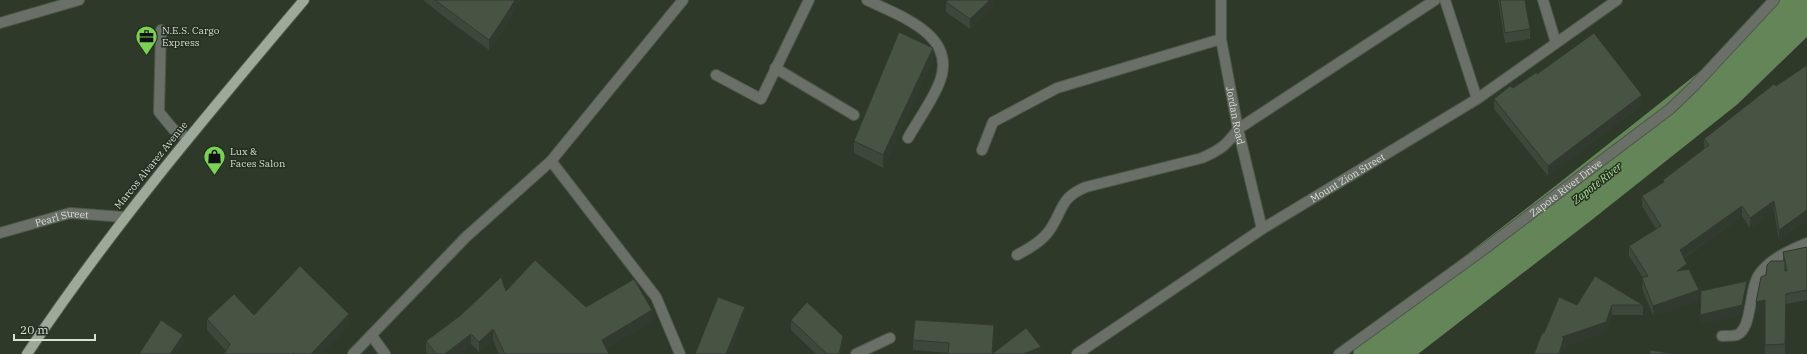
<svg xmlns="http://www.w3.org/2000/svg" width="1807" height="354" font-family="'IBM Plex Serif',serif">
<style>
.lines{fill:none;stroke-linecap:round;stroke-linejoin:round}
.river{stroke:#648558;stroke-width:49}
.minor-casing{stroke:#4d5749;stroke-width:12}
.major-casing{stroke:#4d5749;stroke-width:12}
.minor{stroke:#6a6f68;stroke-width:10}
.major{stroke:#9da999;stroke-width:10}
.wall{fill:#3d473a}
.shaded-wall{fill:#323a2f}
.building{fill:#475343;stroke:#323a2f}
.labels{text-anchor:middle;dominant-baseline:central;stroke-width:3;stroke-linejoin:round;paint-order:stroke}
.poi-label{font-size:10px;fill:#d8dfd5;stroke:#242f20;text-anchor:start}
.street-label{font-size:10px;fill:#d8dfd5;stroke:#242f20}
.water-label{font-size:11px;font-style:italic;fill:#afe19c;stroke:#242f20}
</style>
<rect width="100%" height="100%" fill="#2e392a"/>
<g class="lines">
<path class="river" d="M1378,354L1576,201L1721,86L1807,3"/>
<defs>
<g id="minor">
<path d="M867,0C899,16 957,34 940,81C933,100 918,120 908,138"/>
<path id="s1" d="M1221,0V39L1238,129L1262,229"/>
<path d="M1445,0L1477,99"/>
<path d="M1543,0L1556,43"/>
<path d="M0,23L79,0"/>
<path d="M161,30L159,112L173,129L188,138"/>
<path d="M775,68L854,115"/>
<path d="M716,75L761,99L809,0"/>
<path d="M982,150L993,122L1057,88L1221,39"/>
<path d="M551,161L656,297L680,354"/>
<path id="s2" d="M0,233L70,213L124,217"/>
<path d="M1017,255C1028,249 1041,242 1049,231C1064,210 1059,198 1086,187L1202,158C1220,150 1227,145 1238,129L1435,0"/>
<path d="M372,336L385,354"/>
<path d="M1722,336C1726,336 1733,336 1737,335C1753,328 1748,289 1760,273C1772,258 1790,250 1807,243"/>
<path d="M353,354L466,237L551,161L683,0"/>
<path d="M856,354L890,338"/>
<path id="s3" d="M1077,354L1262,229L1477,99L1617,0"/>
<path id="s4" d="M1339,354L1479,253L1670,109L1694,86L1774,0"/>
</g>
<path id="major" d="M27,354C110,229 207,115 304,0"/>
</defs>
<use href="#minor" class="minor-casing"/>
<use href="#major" class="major-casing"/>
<use href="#minor" class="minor"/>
<use href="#major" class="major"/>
</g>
<path class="wall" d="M423,0H520L504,28L489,50L447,19Z
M994,0V7L970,29L946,12V2Z
M1498,0H1525L1530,29V39L1505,43Z
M933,60L883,168L854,153V141Z
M1807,65L1779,240L1774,211L1750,228L1742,216L1684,258L1687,270L1699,300L1653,316L1642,288L1643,278L1629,256V246L1656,229L1642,206V196L1663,182V180L1704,149V139L1776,86Z
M1537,74L1642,105L1548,176L1494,109V99Z
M1807,247V300L1786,304L1785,354H1765V310L1756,312L1766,275L1783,261V252Z
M506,291L652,321L606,348L609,354H499L493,340L479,352L471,344L459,354H428L426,352V341Z
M1577,305H1643V315H1612L1606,332L1564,346V347L1544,333Z
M254,315L349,325L322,354H224L226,351L207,330V319Z
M791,320L843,346L841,354H816L791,330Z
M915,320L994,325V335L993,354L1026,328L1041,347V354H948V353L913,350V340Z"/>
<path class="shaded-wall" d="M515,0H520L504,28L489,50V40Z
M990,0H994V7L970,29V19Z
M933,48V60L883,168V155Z
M1642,95V105L1548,176V166Z
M1774,201V211L1750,228V218Z
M1742,206V216L1680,260V250Z
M1807,210V220L1779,240V230Z
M1687,264V274L1677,271Z
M1747,281V291L1742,315L1700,325V315Z
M1699,290V300L1653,316V306Z
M1765,300V310L1756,312V302Z
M1612,305V315L1606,332L1564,346L1562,354H1559L1562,337Z
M745,307V317L730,354H726Z
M652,310V321L602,350V340Z
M349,314V325L322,354H311Z
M994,325V335L993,354H992Z
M493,329V340L479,352V342Z
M471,334V344L459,354H445Z
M183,335V345L177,354H170Z
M843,336V346L841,354H839Z
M1041,347V354H1023Z"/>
<path class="building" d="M435,0H515L504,18L489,40L447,9Z
M948,0H990L970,19L946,2Z
M1500,0H1525L1530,29L1505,33Z
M899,32L933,48L883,155L854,141Z
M1594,33L1642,95L1548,166L1494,99L1510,86L1513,88L1537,72V74Z
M1807,65V210L1779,230L1774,201L1750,218L1742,206L1680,250L1687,264L1677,271L1689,269L1699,290L1653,306L1642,278L1648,276L1629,246L1661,226L1642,196L1664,182L1663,180L1709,145L1704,139L1774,84L1776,86Z
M1807,247V290L1786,294L1785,344L1765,345V300L1756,302L1761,277L1766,275L1767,265L1771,261H1785V271H1787L1783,252Z
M535,260L586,307L634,279L652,310L602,340L609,354H505L493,329L479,342L471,334L445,354H436L426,341L461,315L501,277L506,291Z
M300,266L349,314L311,354H295L294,353L292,354H224L230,344L207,319L234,294L254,315Z
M1595,276L1643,305H1612L1606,322L1562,337H1564L1559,354H1534L1542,333H1544L1559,297L1577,305Z
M1747,281L1742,305L1700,315L1701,291Z
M718,297L745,307L726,354H695Z
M807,302L843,336L839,354H827L791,320Z
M161,320L183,335L170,354H139Z
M915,320L994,325L992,354H948L949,343L913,340Z
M1026,328L1041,347L1023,354H992Z
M1650,350L1674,354H1650Z"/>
<defs>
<symbol id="office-pin" viewBox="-11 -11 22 30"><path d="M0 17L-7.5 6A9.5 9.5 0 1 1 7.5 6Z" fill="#7ad156" stroke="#242f20"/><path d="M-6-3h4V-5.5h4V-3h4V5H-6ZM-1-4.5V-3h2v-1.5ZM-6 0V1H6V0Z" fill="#111"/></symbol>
<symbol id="shop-pin" viewBox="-11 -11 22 30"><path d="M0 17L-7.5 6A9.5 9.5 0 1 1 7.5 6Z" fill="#7ad156" stroke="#242f20"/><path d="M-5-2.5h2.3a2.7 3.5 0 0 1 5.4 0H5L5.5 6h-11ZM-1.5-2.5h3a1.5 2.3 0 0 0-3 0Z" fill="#111"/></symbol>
</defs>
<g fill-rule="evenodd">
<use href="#office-pin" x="134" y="24" width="25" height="34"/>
<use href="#shop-pin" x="202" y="144" width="25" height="34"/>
</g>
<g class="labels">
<g class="poi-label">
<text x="162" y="30">N.E.S. Cargo<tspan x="162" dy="12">Express</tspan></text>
<text x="230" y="151">Lux &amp;<tspan x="230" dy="12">Faces Salon</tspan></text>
</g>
<g class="street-label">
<text stroke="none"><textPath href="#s1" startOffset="117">Jordan Road</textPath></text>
<text transform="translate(151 165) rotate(-51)">Marcos Alvarez Avenue</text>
<text stroke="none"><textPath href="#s3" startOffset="323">Mount Zion Street</textPath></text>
<text stroke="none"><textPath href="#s4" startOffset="281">Zapote River Drive</textPath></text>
<text stroke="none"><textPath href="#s2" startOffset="64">Pearl Street</textPath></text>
</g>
<g class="water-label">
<text transform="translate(1597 183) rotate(-38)">Zapote River</text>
</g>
</g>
<path d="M14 334v6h81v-6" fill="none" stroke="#d8dfd5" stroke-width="2"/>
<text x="20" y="334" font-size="12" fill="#d8dfd5" stroke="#242f20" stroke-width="3" paint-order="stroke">20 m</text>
</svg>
